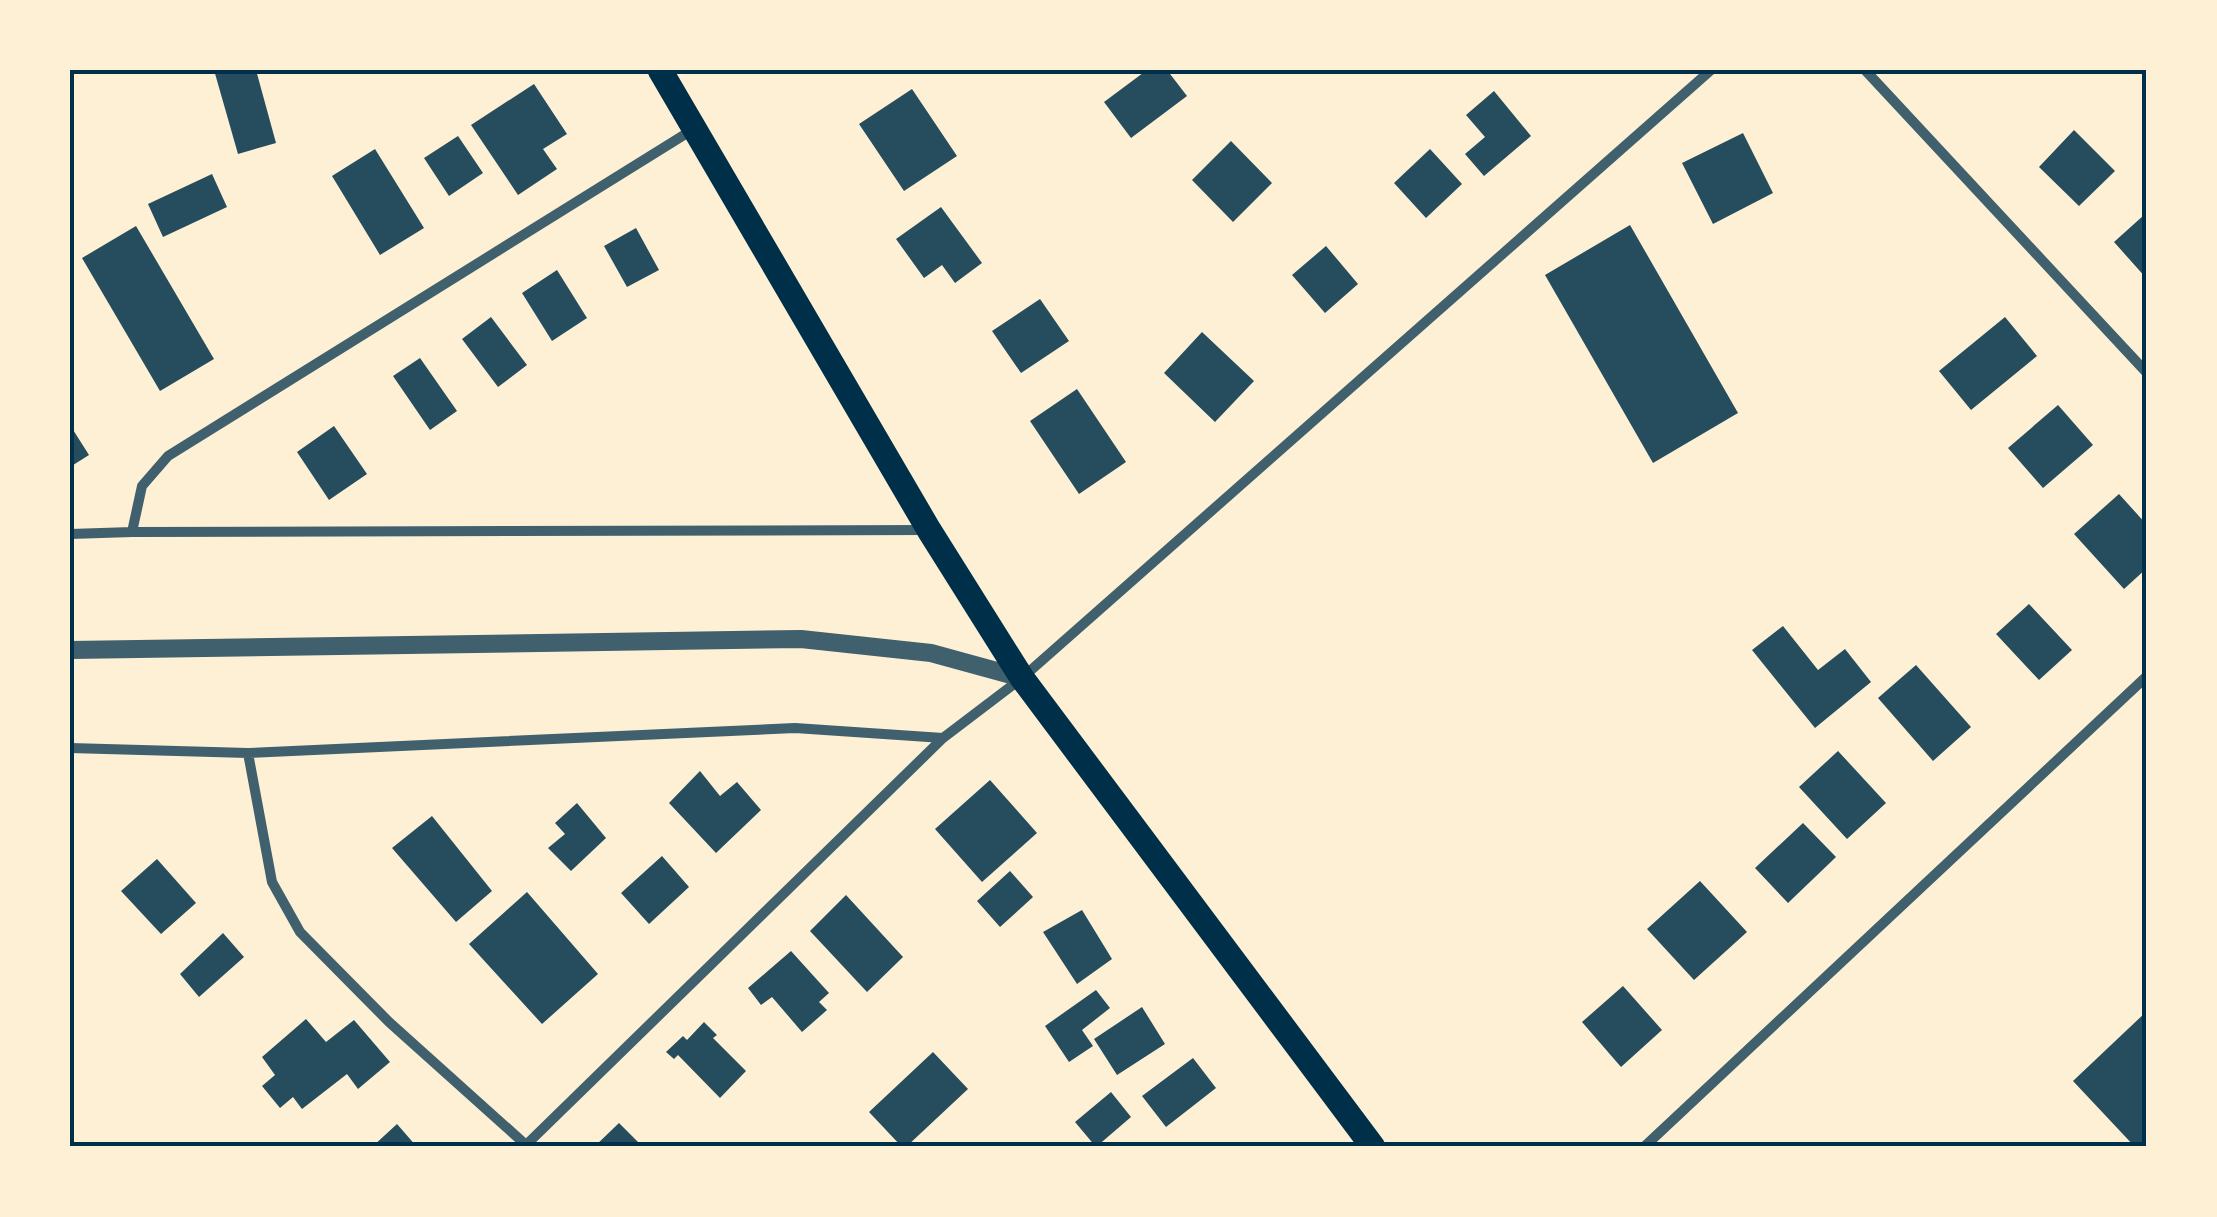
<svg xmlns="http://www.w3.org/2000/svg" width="2217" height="1217" font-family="Overpass,sans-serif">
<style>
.building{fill:#264d5e}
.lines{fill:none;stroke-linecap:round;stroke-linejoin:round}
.minor{stroke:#3f606c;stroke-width:10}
.tertiary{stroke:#3f606c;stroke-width:18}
.primary{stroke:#003049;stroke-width:25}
.neatline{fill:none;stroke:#003049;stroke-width:4}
</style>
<rect width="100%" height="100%" fill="#fdf0d5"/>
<path class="building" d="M214,70H256L276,143L238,154Z
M1147,70H1167L1187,96L1131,138L1104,102Z
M534,84L567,134L543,149L557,169L518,195L471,125Z
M912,89L957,156L904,191L859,124Z
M1494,91L1531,136L1484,176L1465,154L1485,137L1466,115Z
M2074,130L2115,171L2079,206L2039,167Z
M1743,133L1773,193L1713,224L1682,163Z
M458,136L483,173L449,196L424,158Z
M1231,141L1272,183L1233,222L1192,180Z
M375,149L424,228L380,255L332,176Z
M1430,149L1462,184L1426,218L1394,183Z
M212,174L227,207L163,237L148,204Z
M941,207L982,263L955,283L942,265L924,278L896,239Z
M2144,215L2147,219V279L2114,242Z
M1630,225L1738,413L1653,463L1545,275Z
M136,226L214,359L160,391L82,258Z
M636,228L659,270L627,287L604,246Z
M1326,246L1358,284L1325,313L1292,275Z
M557,270L587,318L552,341L522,293Z
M1040,299L1069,341L1021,373L992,331Z
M491,317L527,365L498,387L462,339Z
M2005,317L2037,356L1971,410L1939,371Z
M1202,332L1254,381L1215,422L1164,373Z
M420,358L457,411L430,430L393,376Z
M1077,389L1126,462L1079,494L1030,421Z
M2058,405L2093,445L2043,488L2008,448Z
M70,425L89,455L70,467Z
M334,426L367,474L329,500L297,452Z
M2119,494L2147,525V568L2124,589L2074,534Z
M2029,604L2072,650L2039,680L1996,634Z
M1783,626L1818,670L1845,649L1871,682L1815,728L1752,650Z
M1916,665L1971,727L1933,761L1878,698Z
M1838,751L1886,803L1847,839L1799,787Z
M700,771L720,796L737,782L761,810L716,853L669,803Z
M990,780L1037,833L982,882L935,829Z
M577,803L606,838L571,871L548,848L565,834L555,823Z
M432,816L492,891L456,922L392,848Z
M1803,823L1836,857L1788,903L1755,868Z
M662,856L689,887L649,924L621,893Z
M157,859L196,903L161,934L121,891Z
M1010,871L1033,897L1000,927L977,901Z
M1700,881L1747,932L1694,980L1647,929Z
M527,892L598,974L542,1024L469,944Z
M846,895L903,957L867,992L810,931Z
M1082,910L1112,959L1077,984L1043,932Z
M223,933L244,957L199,997L180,974Z
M791,951L829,993L819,1002L827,1010L802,1032L772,997L761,1005L748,988Z
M1623,986L1662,1030L1621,1067L1582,1022Z
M1096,990L1110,1008L1082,1030L1093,1046L1069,1062L1045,1026Z
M1142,1007L1165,1044L1117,1075L1094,1039Z
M2147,1011V1147H2135L2073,1081Z
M306,1019L326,1042L354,1020L390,1062L358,1089L347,1074L302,1109L293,1097L280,1108L262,1086L275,1075L262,1057Z
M704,1022L717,1035L713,1038L746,1071L720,1098L678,1055L674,1059L666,1052L683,1036L687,1040Z
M933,1052L968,1089L906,1147H902L869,1112Z
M1193,1058L1216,1088L1166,1127L1142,1096Z
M1111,1092L1131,1117L1096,1147L1075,1122Z
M619,1123L643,1147H594Z
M397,1124L417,1147H372Z"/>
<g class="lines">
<path class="minor" d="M1865,70L2147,373
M132,532L928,530
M70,534L132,532L142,486L168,456L692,130
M70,748L248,753L795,728L943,738
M248,753L272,882L300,932L389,1022L526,1145
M524,1147L943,738L1022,678L1711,70
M1644,1147L2147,676"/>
<path class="tertiary" d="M70,650L801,639L931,653L1022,678"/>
<path class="primary" d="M660,70L929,530L1022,678L1373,1147"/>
</g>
<rect width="2217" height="1217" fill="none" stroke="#fdf0d5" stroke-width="145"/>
<rect x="72" y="72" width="2072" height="1072" class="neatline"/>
</svg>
